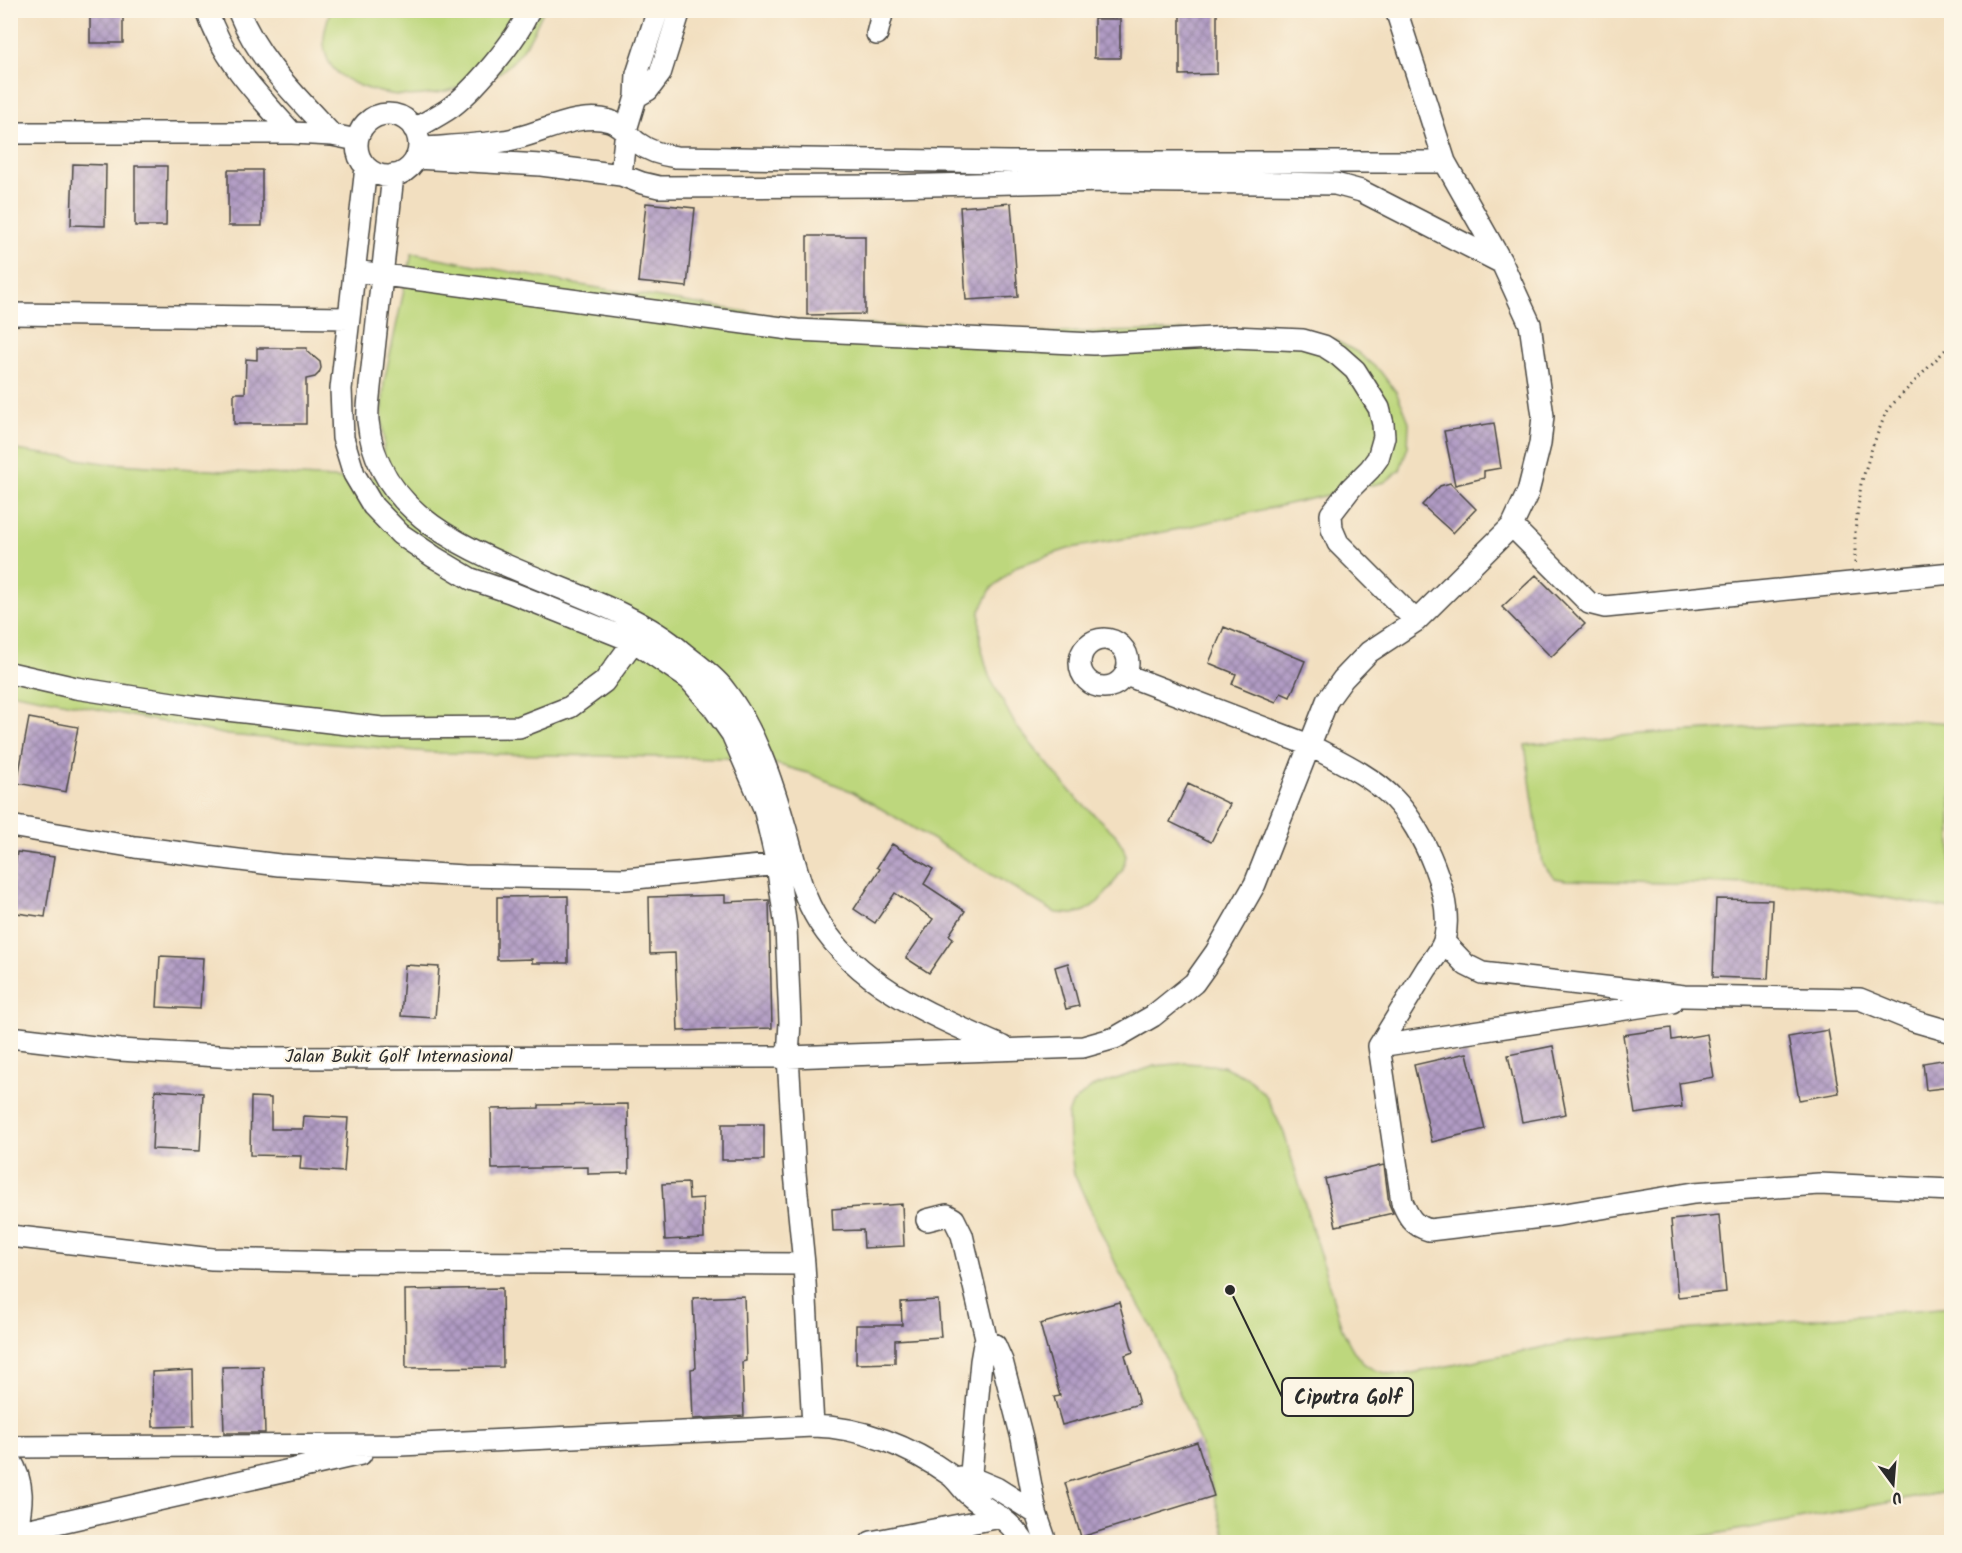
<svg xmlns="http://www.w3.org/2000/svg" width="1962" height="1553" font-family="Kalam,sans-serif">
<style>
.green{fill:#bdd77d;stroke:#748154;stroke-width:1.5}
.building{fill:url(#building-cross-hatch)}
.lines{fill:none;stroke-linecap:round;stroke-linejoin:round}
.minor-casing{stroke:#494641;stroke-width:24}
.path{stroke:#494641;stroke-width:3;stroke-dasharray:1.5 4.5;stroke-linecap:butt}
.minor{stroke:#fff;stroke-width:21}
.labels{text-anchor:middle;dominant-baseline:central;stroke-width:4.5;stroke-linejoin:round;paint-order:stroke}
.street-label{font-size:18px;fill:#2b2b2b;stroke:#fcf5e5}
.leader{fill:none;stroke:#2b2b2b;stroke-width:2}
.callout-dot{fill:#2b2b2b;stroke:#fcf5e5;stroke-width:2}
.callout{fill:#fcf5e5;stroke:#2b2b2b;stroke-width:2}
.callout-label{font-size:20px;text-anchor:middle;font-weight:bold;fill:#2b2b2b}
</style>
<defs>
<pattern id="building-cross-hatch" width="8" height="8" patternUnits="userSpaceOnUse" patternTransform="scale(1.5)"><rect width="8" height="8" fill="#b19bc4"/><path d="M0 0l8 8M0 8l8-8" fill="none" stroke="#907f9f"/></pattern>
</defs>
<rect width="100%" height="100%" fill="#fcf5e5"/>
<filter id="ink" filterUnits="userSpaceOnUse"><feTurbulence type="fractalNoise" baseFrequency=".0167" numOctaves="2"/><feDisplacementMap in="SourceGraphic" scale="12" xChannelSelector="R" yChannelSelector="G"/><feConvolveMatrix kernelMatrix="1 2 1 2 8 2 1 2 1" color-interpolation-filters="sRGB"/></filter>
<filter id="wash" filterUnits="userSpaceOnUse"><feTurbulence type="fractalNoise" baseFrequency=".008" numOctaves="4" result="noise"/><feDisplacementMap in="SourceGraphic" scale="24" xChannelSelector="R" yChannelSelector="G"/><feGaussianBlur stdDeviation="1.35" result="paint"/><feColorMatrix in="noise" values="0 0 0 0 0 0 0 0 0 0 0 0 0 0 0 0 0 1.4 0 .05"/><feComposite in="paint" operator="in"/></filter>
<g filter="url(#wash)">
<rect width="100%" height="100%" fill="#f2dfc0"/>
<path class="green" d="M330,11H543C533,34 524,54 503,70C497,75 489,77 482,80C440,96 401,103 358,85C344,79 331,71 326,55C321,39 326,26 330,11Z
M412,253L574,284L808,322L1031,333L1221,330L1333,339L1357,352L1380,371L1396,392L1403,407L1409,422L1408,446L1400,470L1385,482L1169,531L1071,548L1017,566L991,589L980,611V643L989,676L1016,726L1076,798L1115,834L1123,847L1126,856L1123,869L1108,891L1098,902L1085,911L1073,914L1056,913L853,792L811,774L776,764L725,758L441,753L228,735L11,692L10,449L104,463L362,480L380,475L384,442L382,418L384,382Z
M1890,719L1951,723V909L1805,884L1664,883L1566,880L1555,878L1542,864L1525,745L1642,734Z
M1186,1063L1223,1066L1248,1078L1266,1096L1284,1133L1342,1329C1358,1361 1364,1373 1402,1375L1570,1342L1684,1330L1951,1307V1491L1672,1542H1227L1200,1443L1153,1329L1120,1273L1074,1174L1069,1141L1068,1115L1072,1104L1092,1087L1155,1066Z"/>
<g id="blocks">
<path class="building" d="M90,10H123V43H90Z
M1217,12V74L1180,75V13Z
M1094,19H1120V58H1094Z
M73,164L106,165L105,226L71,225Z
M135,166H167L166,226H135Z
M228,170H262V226H228Z
M646,203L695,208L687,287L638,282Z
M1011,203L1018,297L966,300L960,207Z
M807,236H865V314L807,315Z
M257,348H307V351L320,362L321,368L319,373L315,377L306,379V424H234V393H245L246,359L257,360Z
M1494,423L1501,468L1484,471V478L1455,485L1444,431Z
M1450,483L1476,509L1453,533L1422,505L1440,486Z
M1536,575L1585,624L1551,657L1502,607Z
M1224,627L1305,661L1290,697L1281,693L1276,702L1232,684L1236,674L1209,663Z
M29,718L78,727L66,792L17,783Z
M1188,784L1230,804L1211,842L1170,822Z
M892,844L933,869L924,884L965,911L949,935L953,938L929,973L906,958L933,919L895,893L875,923L854,909L880,869L877,867Z
M17,852L54,857L45,917L10,912V896Z
M725,895V902L769,900L772,1028L678,1031L675,953L650,954L649,897Z
M568,896V963H532V959L497,960V897Z
M1716,899L1772,900L1768,979L1713,977Z
M160,956L203,958L200,1009L157,1007Z
M1068,963L1079,1006L1066,1009L1055,967Z
M405,965L439,967L435,1018L401,1016Z
M1671,1028L1672,1040L1707,1034L1714,1077L1679,1083L1682,1107L1635,1114L1623,1035Z
M1828,1030L1839,1093L1799,1100L1788,1037Z
M1553,1046L1566,1114L1522,1122L1508,1055Z
M1467,1053L1485,1129L1432,1142L1414,1065Z
M1947,1059L1951,1087L1926,1090L1923,1063Z
M155,1090L203,1093L200,1151L152,1149Z
M251,1097L271,1098V1129H303L304,1116L348,1118L344,1172L300,1169L301,1156L250,1155Z
M628,1104L629,1173L588,1174V1167L492,1169L491,1109L539,1108V1105Z
M722,1124H764V1160H722Z
M1384,1165L1389,1204L1393,1213L1336,1226L1325,1179Z
M688,1183L689,1199L703,1198L704,1238L665,1240L662,1184Z
M902,1204L904,1246L864,1248L863,1230L833,1231L832,1209Z
M1719,1215L1726,1292L1678,1297L1671,1220Z
M502,1288L503,1367L406,1368L405,1290Z
M744,1296L746,1361L742,1362L744,1416L693,1419L691,1369L696,1368L693,1298Z
M938,1300L941,1337L895,1340V1363L856,1364V1325H902L901,1302Z
M1119,1302L1133,1352L1125,1355L1139,1404L1062,1425L1054,1397L1060,1396L1040,1324Z
M263,1366L265,1433H224L222,1367Z
M193,1370L194,1426L153,1427L152,1372Z
M1197,1442L1214,1496L1081,1537L1065,1483Z"/>
</g>
</g>
<g filter="url(#ink)">
<use href="#blocks" fill-opacity="0" stroke="#494641" stroke-width="1.5"/>
<g class="lines">
<defs>
<path id="minor" d="M207,10C221,58 260,97 292,133
M238,10C258,60 296,96 332,135
M877,34L883,10
M636,97L648,90L660,74L680,10
M357 145a31 31 0 1 1 62 0a31 31 0 1 1-62 0Z
M414,129C425,123 436,117 447,110C471,94 519,38 529,10
M10,133H292L332,135L357,140
M425,148C451,146 477,145 503,141C536,137 577,110 610,121C622,125 628,136 638,143C650,152 662,155 676,157L1009,162H1445
M416,158L541,165L621,175L642,183L659,187L890,186L1104,181L1335,184L1361,191L1502,263
M366,167L341,389L343,438L354,474L373,506L400,534L434,557L471,579L510,592L635,642L689,679L713,707L732,734L764,808L777,864L786,928L790,1022L788,1057L795,1173L804,1264L813,1426C861,1427 911,1447 950,1475C957,1480 962,1489 969,1495C989,1513 1007,1516 1024,1542
M393,175L370,387C369,398 367,410 368,421C382,566 593,573 682,652C695,663 712,674 723,688C755,728 772,781 786,830C795,862 801,894 819,922C860,987 936,1017 1003,1047
M621,175L626,130L636,97L637,74L658,10
M354,271L797,330L1094,344L1233,337L1303,340L1324,346L1338,355L1355,370L1379,408L1383,424L1384,437L1378,458L1370,469L1351,488L1331,514L1332,529L1338,543L1416,621
M10,314L349,318
M1512,526L1589,603L1605,607L1952,573
M1080 663a24 24 0 1 1 48 0a24 24 0 1 1-48 0Z
M10,673L76,688L192,706L382,728L519,727L570,707L604,682L642,630
M1126,675L1309,745C1337,760 1372,776 1394,799C1423,829 1455,899 1444,941C1441,950 1433,960 1427,968C1411,994 1395,1020 1379,1046L1402,1202C1408,1216 1413,1226 1429,1230L1559,1215L1694,1193L1819,1184L1952,1190
M10,826L135,847L279,865L464,876L625,879L791,863
M1444,942L1466,965L1482,973L1684,996L1860,999L1914,1021L1952,1032
M10,1037L120,1050L251,1058L788,1057L1083,1047L1115,1038L1153,1016L1194,983L1216,952L1255,884L1327,701L1343,679L1369,652L1416,621L1512,526L1528,492L1540,444L1543,416L1530,324L1502,263L1445,162L1396,10
M1379,1046L1672,1002
M927,1220L947,1215L954,1219L962,1235L987,1342
M10,1236L212,1259L337,1262L804,1264
M10,1447L400,1445L813,1426
M10,1459C28,1489 20,1510 15,1542
M959,1477L972,1478L996,1488L1036,1513L1046,1542
M969,1495L981,1361L984,1344L987,1342L995,1345L1002,1361L1022,1438L1036,1513
M17,1532L361,1454
M871,1542L1001,1517"/>
</defs>
<use href="#minor" class="minor-casing"/>
<path class="path" d="M1855,563V532L1861,484L1873,445L1887,410L1952,343"/>
<use href="#minor" class="minor"/>
</g>
</g>
<g class="labels">
<g class="street-label">
<text x="399" y="1057">Jalan Bukit Golf Internasional</text>
</g>
</g>
<path class="leader" d="M1230 1290L1282 1397"/>
<circle class="callout-dot" cx="1230" cy="1290" r="6"/>
<rect class="callout" x="1282" y="1378" width="131" height="38" rx="6"/>
<g class="callout-label">
<text x="1348" y="1404">Ciputra Golf</text>
</g>
<rect width="1962" height="1553" fill="none" stroke="#fcf5e5" stroke-width="36"/>
<g transform="translate(1893 1484) rotate(164)" stroke="#fcf5e5" stroke-width="4.5" paint-order="stroke">
<path d="M0-4.5L10 22L0 15L-10 22Z" fill="#2b2b2b"/>
<text y="-9" font-size="16" font-weight="bold" text-anchor="middle" fill="#2b2b2b">U</text>
</g>
</svg>
